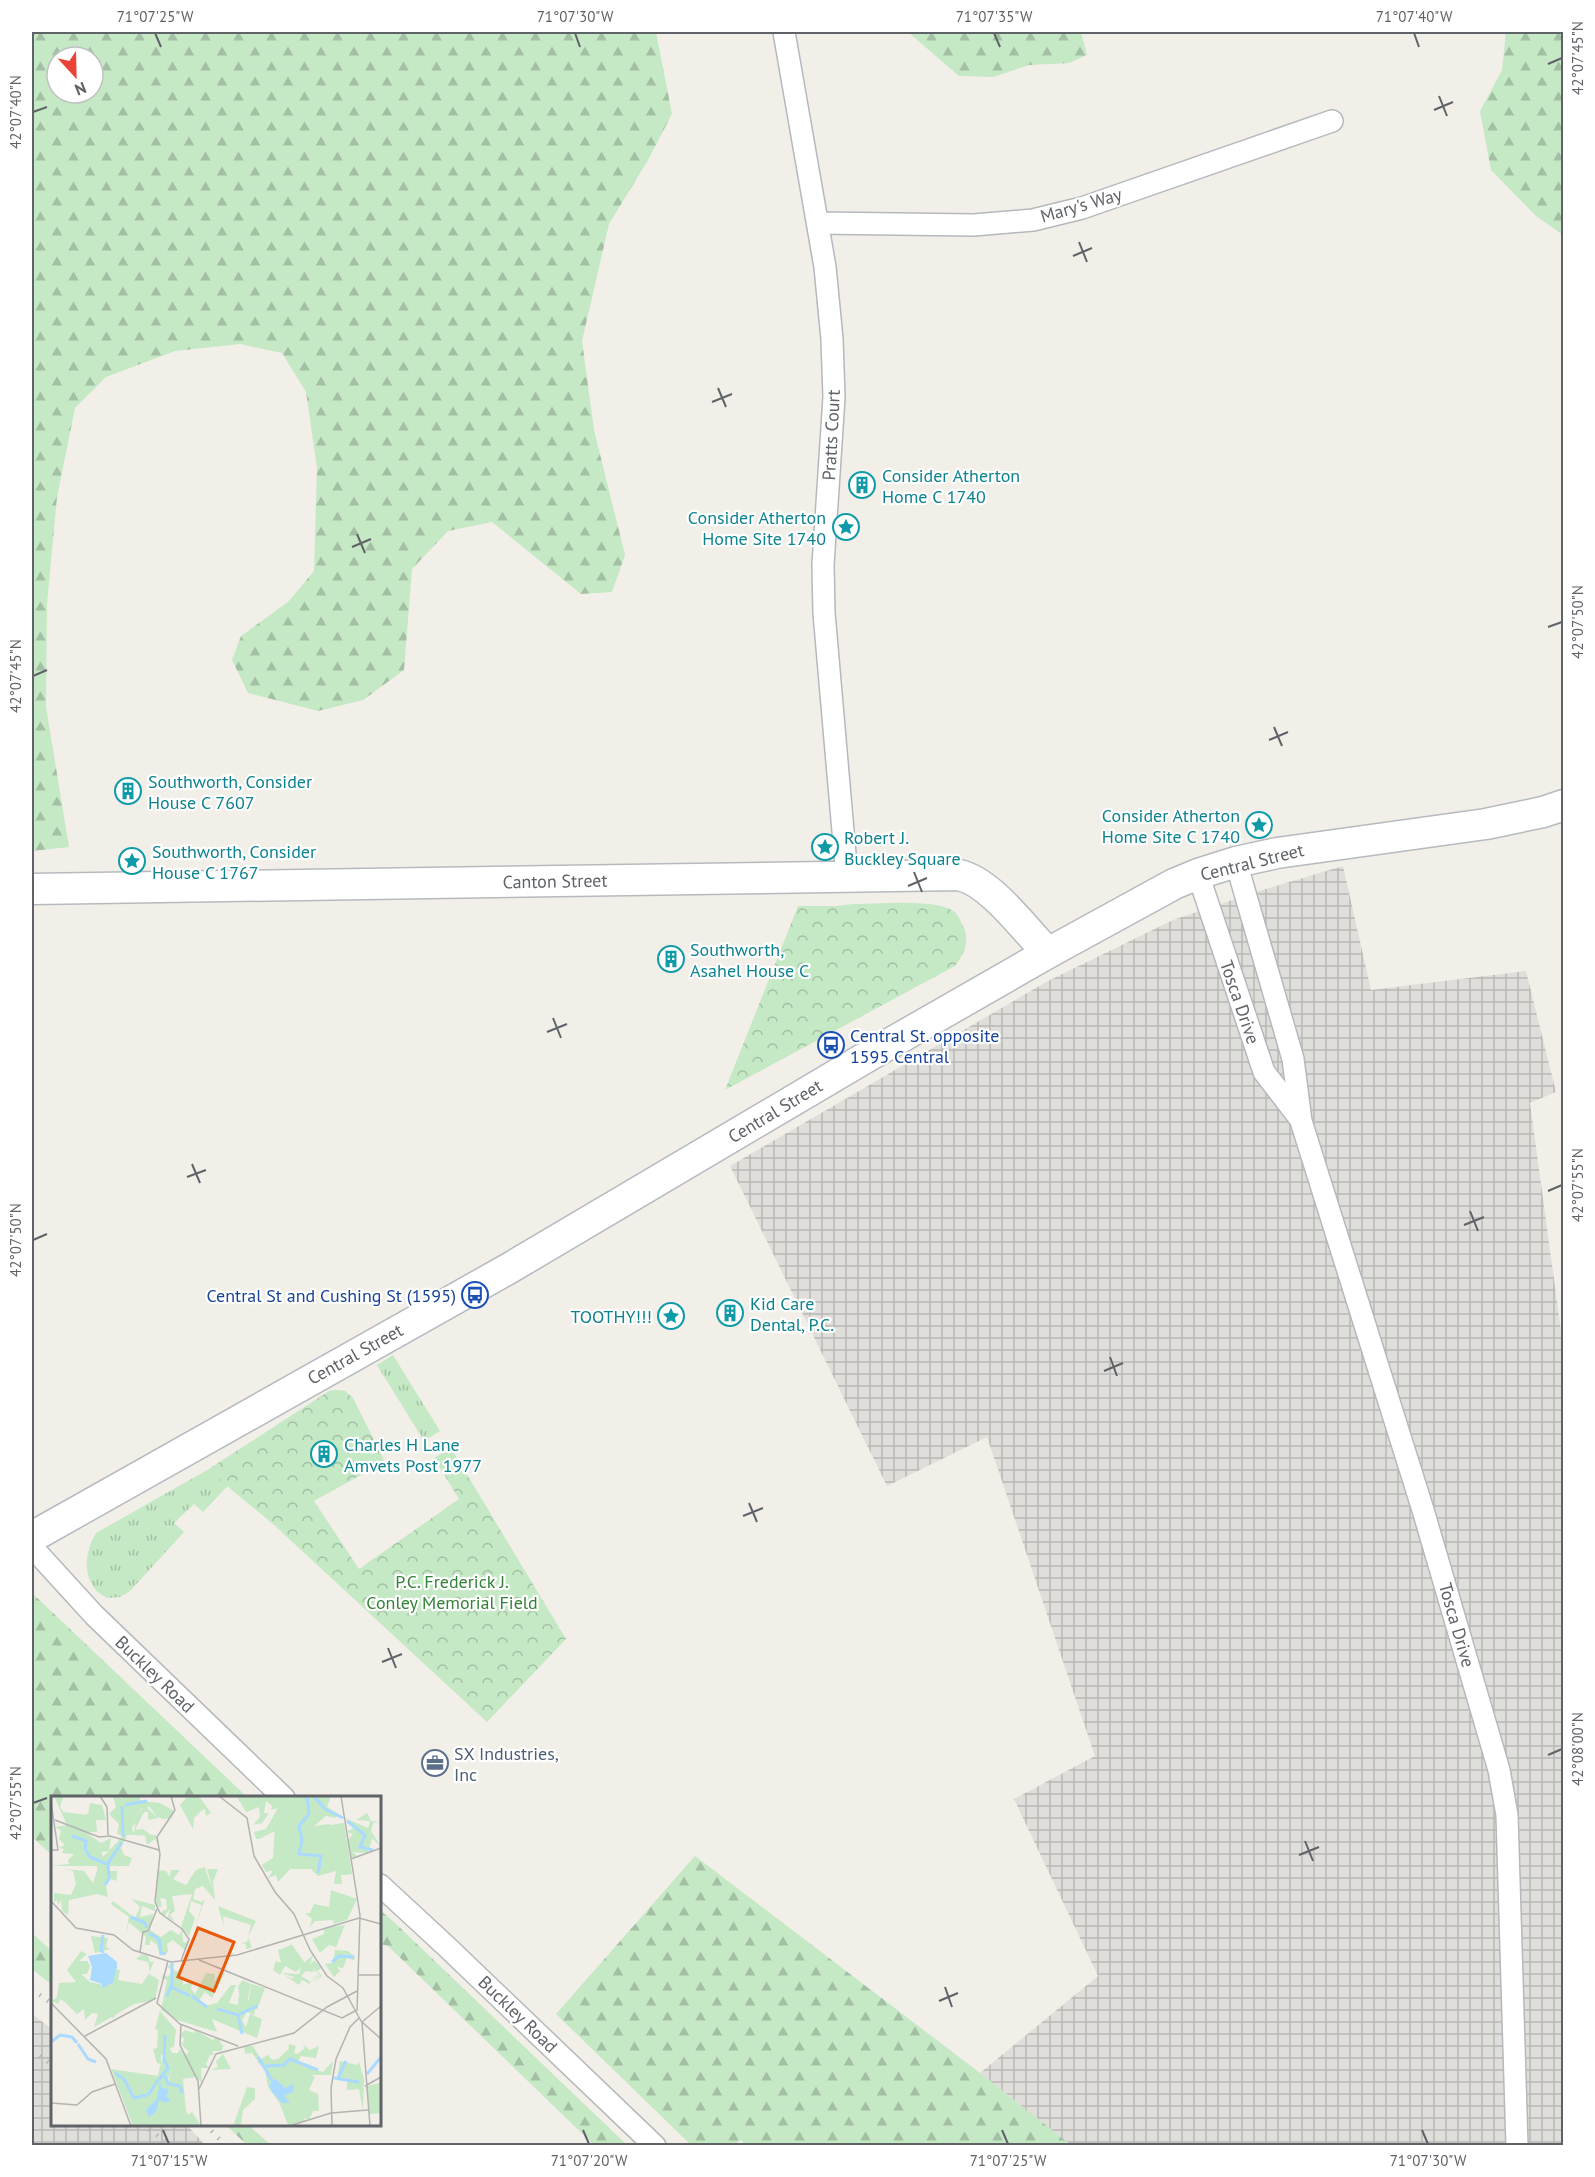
<svg xmlns="http://www.w3.org/2000/svg" width="1595" height="2177" font-family="'PT Sans',sans-serif">
<style>
.industrial{fill:url(#industrial-grid)}
.grass{fill:url(#grass-tufts)}
.forest{fill:url(#forest-firs);fill-rule:evenodd}
.park{fill:url(#park-crowns)}
.lines{fill:none;stroke-linecap:round;stroke-linejoin:round}
.street-casing{stroke:#b5b8bc;stroke-width:24}
.secondary-casing{stroke:#b6babf;stroke-width:33}
.street{stroke:#fff;stroke-width:21}
.secondary{stroke:#fff;stroke-width:30}
.rail{stroke:#b6b7b8;stroke-width:4.5;stroke-dasharray:1.5 8;stroke-linecap:butt}
.ticks{fill:none;stroke:#5f6368;stroke-width:2}
.labels{text-anchor:middle;dominant-baseline:central;stroke-width:4.5;stroke-linejoin:round;paint-order:stroke}
.street-label{font-size:18px;fill:#5f6368;stroke:#fff}
.culture-label{font-size:18px;fill:#0d838f;stroke:#fff;text-anchor:start}
.transit-label{font-size:18px;fill:#164399;stroke:#fff;text-anchor:start}
.park-label{font-size:18px;fill:#348238;stroke:#fff}
.service-label{font-size:18px;fill:#4e5e75;stroke:#fff;text-anchor:start}
.inset-river{fill:none;stroke:#aadaff;stroke-width:3}
.inset-road{fill:none;stroke:#b3b3b1;stroke-width:1.5}
.view{fill:#e8590c;fill-opacity:0.15;stroke:#e8590c;stroke-width:3}
.inset-edge{fill:none;stroke:#5f6368;stroke-width:3}
.neatline{fill:none;stroke:#5f6368;stroke-width:2}
.ticks-label{font-size:15px;text-anchor:middle;fill:#5f6368}
</style>
<defs>
<pattern id="industrial-grid" width="8" height="8" patternUnits="userSpaceOnUse" patternTransform="scale(1.5)"><rect width="8" height="8" fill="#e0deda"/><path d="M0 4h8M4 0v8" fill="none" stroke="#b9b8b5"/></pattern>
<pattern id="grass-tufts" width="24" height="20" patternUnits="userSpaceOnUse" patternTransform="scale(1.5)"><rect width="24" height="20" fill="#c5e8c5"/><path d="M3 7l-1-3M5 7V3M7 7l1-3M15 17l-1-3M17 17v-4M19 17l1-3" fill="none" stroke="#a3c0a4"/></pattern>
<pattern id="forest-firs" width="22" height="20" patternUnits="userSpaceOnUse" patternTransform="scale(1.5)"><rect width="22" height="20" fill="#c5e8c5"/><path d="M5 1l3.5 6h-7zM16 11l3.5 6h-7z" fill="#a3c0a4"/></pattern>
<pattern id="park-crowns" width="20" height="18" patternUnits="userSpaceOnUse" patternTransform="scale(1.5)"><rect width="20" height="18" fill="#c5e8c5"/><path d="M2 6a3 3 0 1 1 6 0M12 15a3 3 0 1 1 6 0" fill="none" stroke="#a3c0a4"/></pattern>
</defs>
<rect width="100%" height="100%" fill="#f1efe8"/>
<path class="industrial" d="M1343,866L1371,990L1526,971L1556,1092L1530,1103L1564,1353L1563,2145H1071L980,2073L1098,1976L1014,1799L1095,1756L987,1437L887,1486L730,1166L1048,981L1173,920L1259,891Z
M32,2014L52,2029V2124L187,2125L205,2145H32Z"/>
<path class="grass" d="M393,1355L440,1431L424,1441L377,1365Z
M336,1390L345,1391L353,1398L238,1475L203,1512L194,1504L174,1523L184,1532L130,1591L120,1597L107,1598C104,1596 98,1593 95,1589C82,1572 86,1550 96,1533L209,1469L326,1394Z"/>
<path class="forest" d="M32,32H656L672,114L648,160L609,224L582,341L594,430L625,555L612,592L581,594L492,522L448,531L412,569L404,670L363,700L318,711L248,693L232,660L241,636L288,602L314,571L317,468L306,392L282,353L240,344L175,351L106,377L75,408L57,497L47,604L46,707L69,847L32,851ZM57,57H93V93H57Z
M908,32H1081L1087,55L1069,63L1029,65L993,77L959,76Z
M1506,32H1563V235L1536,216L1491,170L1480,111L1502,70Z
M32,1593L247,1797L52,1798V1855L32,1837Z
M695,1856L980,2073L1071,2145L746,2146L741,2140L733,2145H691L556,2014Z
M380,1910L394,1922L627,2145H594L388,1946L380,1944Z
M32,1933L52,1951V1985L32,1969Z
M226,2125H248L271,2145H247Z"/>
<path class="park" d="M854,904C878,904 936,898 955,912C959,916 961,923 964,928C970,943 963,955 955,966L725,1090L798,906H835Z
M336,1390L345,1391L353,1398L384,1460L379,1465L314,1501L359,1569L459,1499L434,1458L451,1448L566,1639L487,1722L273,1524L227,1486L209,1469L329,1391Z"/>
<g class="lines">
<defs>
<path id="street" d="M784,32L825,267L832,339L834,397L823,565L824,613L847,877
M818,223L974,225L1033,220L1082,208L1332,121
M1236,862L1293,1059L1301,1121L1423,1510L1499,1770L1507,1815L1517,2146
M1198,874L1264,1072L1301,1120
M32,1547L94,1615L284,1798
M380,1885L446,1946L655,2146"/>
<path id="secondary" d="M32,889L959,875C991,882 1024,929 1048,953
M32,1537L508,1269L870,1055L1048,953L1174,884L1198,874L1236,862L1277,853L1486,824L1543,812L1564,805"/>
</defs>
<use href="#street" class="street-casing"/>
<use href="#secondary" class="secondary-casing"/>
<use href="#street" class="street"/>
<use href="#secondary" class="secondary"/>
<path class="rail" d="M32,1989L52,2004
M32,2050L52,2065
M141,2124L173,2146
M205,2124L226,2146"/>
</g>
<path class="ticks" d="M155,33L161,47M575,33L580,47M994,33L1000,47M1414,33L1419,47M1548,64L1562,58M1439,96L1447,116M1434,110L1453,102M33,112L47,107M1079,242L1087,262M1073,256L1092,248M718,388L726,407M712,402L732,394M357,534L365,553M352,547L371,539M1548,627L1562,622M33,676L47,670M1274,727L1282,746M1269,740L1288,732M914,872L922,892M908,886L927,878M553,1018L561,1038M547,1032L567,1024M192,1164L200,1183M187,1177L206,1170M1548,1191L1562,1185M1470,1211L1478,1231M1464,1225L1484,1217M33,1240L47,1234M1110,1357L1117,1376M1104,1371L1123,1363M749,1503L757,1522M743,1516L763,1508M388,1648L396,1668M382,1662L402,1654M1548,1755L1562,1749M33,1803L47,1798M1305,1841L1313,1861M1299,1855L1319,1847M945,1987L952,2007M939,2001L958,1993M163,2130L169,2144M583,2130L589,2144M1002,2130L1008,2144M1422,2130L1428,2144"/>
<defs>
<symbol id="building-ring" viewBox="-11 -11 22 22"><circle r="9.5" fill="#fff" stroke="#0f9aa8" stroke-width="1.5"/><path d="M-4-6H4V6H1V3H-1V6H-4ZM-2.5-4.3h1.7v1.8h-1.7ZM.8-4.3h1.7v1.8H.8ZM-2.5-1h1.7V.8h-1.7ZM.8-1h1.7V.8H.8Z" fill="#0f9aa8"/></symbol>
<symbol id="sight-ring" viewBox="-11 -11 22 22"><circle r="9.5" fill="#fff" stroke="#0f9aa8" stroke-width="1.5"/><path d="M0-6L1.8-2.2L6-1.7L2.9 1.2L3.7 5.4L0 3.3L-3.7 5.4L-2.9 1.2L-6-1.7L-1.8-2.2Z" fill="#0f9aa8"/></symbol>
<symbol id="bus-ring" viewBox="-11 -11 22 22"><circle r="9.5" fill="#fff" stroke="#1a4fb4" stroke-width="1.5"/><path d="M-5-6H5V4H4V6H2V4H-2V6H-4V4H-5ZM-3.5-4V0h7V-4ZM-3.5 1.2v1.5H-2V1.2ZM2 1.2v1.5H3.5V1.2Z" fill="#1a4fb4"/></symbol>
<symbol id="office-ring" viewBox="-11 -11 22 22"><circle r="9.5" fill="#fff" stroke="#5c6f8a" stroke-width="1.5"/><path d="M-6-3h4V-5.5h4V-3h4V5H-6ZM-1-4.5V-3h2v-1.5ZM-6 0V1H6V0Z" fill="#5c6f8a"/></symbol>
</defs>
<g fill-rule="evenodd">
<use href="#building-ring" x="847" y="470" width="30" height="30"/>
<use href="#sight-ring" x="831" y="512" width="30" height="30"/>
<use href="#building-ring" x="113" y="776" width="30" height="30"/>
<use href="#sight-ring" x="1244" y="810" width="30" height="30"/>
<use href="#sight-ring" x="810" y="832" width="30" height="30"/>
<use href="#sight-ring" x="117" y="846" width="30" height="30"/>
<use href="#building-ring" x="656" y="944" width="30" height="30"/>
<use href="#bus-ring" x="816" y="1030" width="30" height="30"/>
<use href="#bus-ring" x="460" y="1280" width="30" height="30"/>
<use href="#building-ring" x="715" y="1298" width="30" height="30"/>
<use href="#sight-ring" x="656" y="1301" width="30" height="30"/>
<use href="#building-ring" x="309" y="1439" width="30" height="30"/>
<use href="#office-ring" x="420" y="1748" width="30" height="30"/>
</g>
<g class="labels">
<g class="street-label">
<text transform="translate(1081 205) rotate(-16)">Mary's Way</text>
<text transform="translate(831 435) rotate(-87)">Pratts Court</text>
<text transform="translate(1252 862) rotate(-14)">Central Street</text>
<text transform="translate(555 881) rotate(-1)">Canton Street</text>
<text transform="translate(1240 1002) rotate(71)">Tosca Drive</text>
<text transform="translate(775 1111) rotate(-31)">Central Street</text>
<text transform="translate(355 1354) rotate(-29)">Central Street</text>
<text transform="translate(1457 1625) rotate(74)">Tosca Drive</text>
<text transform="translate(155 1674) rotate(44)">Buckley Road</text>
<text transform="translate(518 2014) rotate(44)">Buckley Road</text>
</g>
<g class="culture-label">
<text x="882" y="475">Consider Atherton<tspan x="882" dy="21">Home C 1740</tspan></text>
<text x="826" y="517" text-anchor="end">Consider Atherton<tspan x="826" dy="21">Home Site 1740</tspan></text>
<text x="148" y="781">Southworth, Consider<tspan x="148" dy="21">House C 7607</tspan></text>
<text x="1240" y="815" text-anchor="end">Consider Atherton<tspan x="1240" dy="21">Home Site C 1740</tspan></text>
<text x="844" y="837">Robert J.<tspan x="844" dy="21">Buckley Square</tspan></text>
<text x="152" y="851">Southworth, Consider<tspan x="152" dy="21">House C 1767</tspan></text>
<text x="690" y="949">Southworth,<tspan x="690" dy="21">Asahel House C</tspan></text>
<text x="750" y="1303">Kid Care<tspan x="750" dy="21">Dental, P.C.</tspan></text>
<text x="652" y="1316" text-anchor="end">TOOTHY!!!</text>
<text x="344" y="1444">Charles H Lane<tspan x="344" dy="21">Amvets Post 1977</tspan></text>
</g>
<g class="transit-label">
<text x="850" y="1035">Central St. opposite<tspan x="850" dy="21">1595 Central</tspan></text>
<text x="456" y="1295" text-anchor="end">Central St and Cushing St (1595)</text>
</g>
<g class="park-label">
<text x="452" y="1581">P.C. Frederick J.<tspan x="452" dy="21">Conley Memorial Field</tspan></text>
</g>
<g class="service-label">
<text x="454" y="1753">SX Industries,<tspan x="454" dy="21">Inc</tspan></text>
</g>
</g>
<g transform="translate(51 1796)">
<rect width="330" height="330" fill="#f1efe8"/>
<path d="M94,10L107,22L97,24V16H93L84,34L92,33L101,40L82,39L85,26L82,23ZM241,149L253,167L262,159L259,169L263,164L270,172L266,175L271,180L263,187L269,180L262,171L264,176L255,175L250,180L260,186L266,179L267,180L260,186H258L260,189L251,184L248,189L232,178L242,183L243,181L231,177L248,178L250,172L236,151ZM200,188L214,192L206,214L198,205Z" fill="#c5e8c5"/>
<path d="M3,0L12,1L9,11L12,16L37,19L39,7L51,9L55,24H45L46,36H34L50,47L60,42L58,55L50,56L52,61L73,39L72,0H89V5L109,7L123,15L120,22L113,23L106,21L99,11L91,12L82,23L86,26L81,31L82,38L105,39L107,50L104,43L96,49L94,39H76L70,52L73,59L81,62L78,70H0L18,68L17,64L23,58L11,57L13,53L8,52L14,49L8,43L10,34L4,31L16,29ZM137,0H148L160,17L155,20L154,13L150,15L143,22L142,33L129,9ZM234,0H280L276,11L286,17L285,22L275,20L263,30L278,28L294,45L301,78L290,79L291,88H283L285,75L267,80L260,73H239L227,86L225,79L217,82L222,74L215,76L211,69L222,62L224,35L208,43H205L203,36L215,33L227,12L220,14L221,10L215,5L213,17H218L211,27L202,29L209,21L208,11L195,16L186,1ZM316,17L320,25L329,26L322,27L320,35L330,51L321,42L317,57L301,56L307,60L300,62L296,46L302,38L296,36L304,31L294,22L317,32L319,25L305,24ZM13,73L33,75L42,87L46,75H66V81L65,85L58,82L55,89L57,101L46,98L18,104L17,119L11,115L10,104L7,109L6,104L3,106V97L20,99L25,88L22,75ZM154,73L162,94L156,73H167L162,86L164,104L152,90L144,93L142,103L151,106L154,103L143,135L151,109L140,105L138,115L144,122L138,140L130,131L141,98L121,100L124,115L119,119L124,126L117,121L119,113L113,120L110,116L116,113L115,103L109,102L111,111L105,110L106,74L115,75L119,81L120,74H129L122,83L135,89L145,74ZM81,103L104,109V115L91,110L89,121L102,118L99,134L110,141L120,134L128,139L131,134L132,146L137,147L134,154L122,144L116,148L117,156L109,160L106,149L99,144V149H94L95,141L78,126L74,142L78,121L60,108L62,105L84,122L89,111ZM263,108L278,111L282,124L264,125L259,131L261,123L254,117H259ZM167,110L205,125L197,141L201,152L195,153V148L190,147L196,146L200,129L172,120L173,131ZM294,129L285,151L278,149L269,157L261,143L273,138V132ZM40,140L57,142L55,151L59,153L44,157ZM284,154L297,155L304,161L303,164L296,162L292,172L286,171L289,175L283,181L274,168L282,167ZM30,155L36,158L28,165H36L39,170L36,178H30L39,186L52,189L61,188L65,173L69,174L67,184L91,188L99,176L97,166L85,163L91,158L97,160L99,166L103,165L98,178L108,184L104,204L83,208L43,231L47,218L41,217L34,224L33,213L26,218L10,202L7,208L1,205L6,201L8,187L25,186L16,174ZM121,167V173L127,176L129,172L132,189L142,185L140,193L144,198L155,177L164,178L163,186L169,176L174,177L161,202L154,196L148,204L154,210L166,207L180,189H185L178,207L187,209L188,198L196,216L191,224L195,231L199,218L211,223L206,242L161,223L166,236L126,224L110,214L116,184L111,182L112,178L117,181L121,174L116,171ZM109,215L125,234L123,251L119,252L121,257L110,259V268L106,267L102,253L106,252L107,234L104,233ZM238,248L245,250L243,257L247,258L254,252L251,248L259,254L268,250L265,262L250,260L247,266L250,269L272,276L282,265L280,279H261L258,294L267,298L268,315H262L258,324L253,322L254,325L237,329L228,306L217,291L214,275L201,257L194,258L193,250H202L210,263L217,259L222,265L237,258ZM172,258L180,273L160,274L167,271L165,265ZM289,265L306,269L308,266L313,283L312,314L308,293L296,294V283L286,282ZM123,269L117,284L132,283L135,314L137,319L141,316L150,330H82L60,273L107,280L109,270ZM196,291L204,292V303L192,314L190,330H182Z" fill="#c5e8c5"/>
<path d="M192,184L200,188L197,203L205,211L203,219L194,215L188,198L187,190Z" fill="#c5e8c5"/>
<path d="M280,94L306,103L296,124L283,128L278,111ZM330,287V317L318,318L315,290Z" fill="#c5e8c5"/>
<path d="M62,0L74,3L75,43L66,37L68,28L58,18L65,11ZM238,0H276L268,3L274,8L272,22L263,26L264,31L293,27L301,78L291,79L285,73L267,80L260,73H239L229,83L225,73L215,76L211,69L222,62L224,35L218,34L228,9L234,10ZM12,18L28,26V32L34,29L35,18L44,19L34,40L46,64L59,69L57,81L46,82V70H19L20,61L29,64L36,47L31,43L25,57L16,51L22,50L25,44L16,45L19,40L13,36L16,29ZM154,71L159,91L148,87L143,95L123,86V90L105,91V87L119,82L137,91L147,73ZM241,149L254,167L245,176L234,170L229,179L222,174L225,165L230,167L227,154ZM10,187L27,188L24,197L68,213L63,222L18,207L6,202ZM134,234L143,237L144,234L162,244L166,241L172,250L171,255H161L163,259H159L155,268L158,272H150L151,287L145,281L118,285L122,269L109,270L114,257H127L129,253L134,259L138,256L128,246L132,247L133,242L128,240ZM236,254L246,259L244,269L264,281L252,306L259,308L258,324L218,286L223,282L221,275L206,266L217,259L221,264L227,263Z" fill="#c5e8c5"/>
<path d="M55,157L66,166V171L62,187L51,192V188L39,184L41,171L37,160ZM225,283L234,292L243,288L242,296L233,300L239,307H231L221,296L218,289ZM109,286L111,292L118,293L115,301L120,303L115,307L108,304L105,316L98,321L95,314L106,303Z" fill="#aadaff"/>
<path class="inset-river" d="M256,0L258,18L248,30L251,44L248,58L270,60L267,77M263,0L274,13L292,22M74,9L96,5M71,10L72,41M296,25L314,39L309,51L322,54M21,40L35,45L34,53L39,61L56,68M54,89L58,83L57,67L71,46M80,121L94,127L96,132M98,137L108,143L110,157L115,158M52,139L50,155L53,156M281,166L288,160L303,161M120,191L139,200M116,200L121,188V167M141,200L156,211M166,213L187,219L191,238M187,219L206,210M0,246L9,239L21,241L26,247M27,248L37,263L45,266M207,261L222,286M215,270L233,269L239,263L267,274M64,277L73,283L83,302L96,299M316,278L330,261M114,280L117,288L129,290L131,297M283,282L308,286M287,282L295,265M108,284L117,272L113,263L114,239M97,299L107,284"/>
<path class="inset-road" d="M49,0L56,11L57,39M120,0L124,14L106,41L109,58L104,106L109,117L131,133L138,143L130,165M168,0L196,22L203,60L224,96L243,118L259,154L276,180L292,192L310,225L330,243M290,0L309,119L306,215M0,6L7,54H0M4,24L48,41L59,40L108,54M300,63L330,52M0,105L25,132L63,139L82,154L120,166L186,159L308,122L330,128M97,135L106,113M89,156L92,136L97,135M148,164L291,222L304,215M117,165L106,207L130,229L129,249L147,285L150,330M308,179H330M0,207L55,263L80,330M129,228L187,250M34,240L105,202M314,290L330,281M148,293L165,258L243,237L276,211L306,195M0,307L26,309L41,296L64,288M238,330L280,317L317,314M281,330L280,292L285,263L299,231L308,222M319,330L311,226L330,210"/>
<path class="view" d="M147,132L183,146L163,195L127,181Z"/>
<rect width="330" height="330" class="inset-edge"/>
</g>
<rect width="1595" height="2177" fill="none" stroke="#ffffff" stroke-width="66"/>
<g transform="translate(75 75) rotate(158)"><circle r="28" fill="#ffffff" stroke="#bfc1c3" stroke-width="1.5"/>
<path d="M0-4.5L10 22L0 15L-10 22Z" fill="#ea4335"/>
<text y="-9" font-size="16" font-weight="bold" text-anchor="middle" fill="#5f6368">N</text>
</g>
<rect x="33" y="33" width="1529" height="2111" class="neatline"/>
<g class="ticks-label">
<text x="155" y="22">71°07'25"W</text>
<text x="575" y="22">71°07'30"W</text>
<text x="994" y="22">71°07'35"W</text>
<text x="1414" y="22">71°07'40"W</text>
<text transform="translate(1578 58) rotate(-90)" y="5">42°07'45"N</text>
<text transform="translate(16 112) rotate(-90)" y="5">42°07'40"N</text>
<text transform="translate(1578 622) rotate(-90)" y="5">42°07'50"N</text>
<text transform="translate(16 676) rotate(-90)" y="5">42°07'45"N</text>
<text transform="translate(1578 1185) rotate(-90)" y="5">42°07'55"N</text>
<text transform="translate(16 1240) rotate(-90)" y="5">42°07'50"N</text>
<text transform="translate(1578 1749) rotate(-90)" y="5">42°08'00"N</text>
<text transform="translate(16 1803) rotate(-90)" y="5">42°07'55"N</text>
<text x="169" y="2166">71°07'15"W</text>
<text x="589" y="2166">71°07'20"W</text>
<text x="1008" y="2166">71°07'25"W</text>
<text x="1428" y="2166">71°07'30"W</text>
</g>
</svg>
